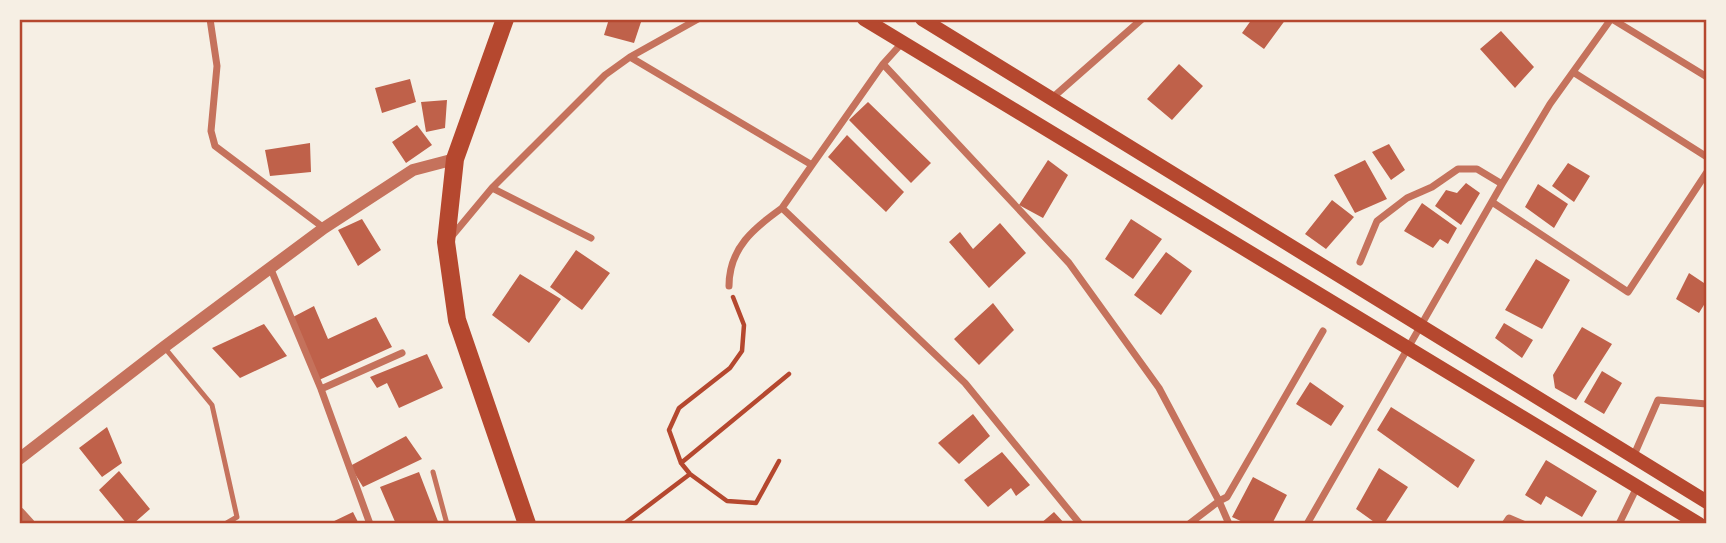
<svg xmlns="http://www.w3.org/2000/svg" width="1726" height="543" font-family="'Nunito Sans',sans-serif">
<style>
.building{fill:#bf614a}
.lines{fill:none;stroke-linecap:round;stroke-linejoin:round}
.path{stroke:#b5482f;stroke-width:4.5}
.service{stroke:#c5725c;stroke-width:5}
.minor{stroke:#c5725c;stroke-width:7}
.tertiary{stroke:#c5725c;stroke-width:12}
.secondary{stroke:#b5482f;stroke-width:14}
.primary{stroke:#b5482f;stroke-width:18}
.neatline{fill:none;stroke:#b5482f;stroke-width:2.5}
</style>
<rect width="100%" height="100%" fill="#f6efe4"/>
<path class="building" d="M609,19H642L634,43L604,35Z
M1252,19H1286L1264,49L1242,33Z
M1501,31L1534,67L1515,88L1480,49Z
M1179,64L1203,86L1172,120L1147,99Z
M410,79L416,102L382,113L375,88Z
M447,100L445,128L426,132L421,102Z
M868,102L931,163L911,183L849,120Z
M417,125L432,145L406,163L392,142Z
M847,135L904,192L886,212L828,157Z
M310,143L311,172L270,176L265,150Z
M1389,144L1405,170L1391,180L1372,152Z
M1048,160L1068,175L1043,218L1019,205Z
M1365,160L1387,199L1355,213L1334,175Z
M1568,163L1590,176L1574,202L1552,186Z
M1466,183L1480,193L1461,225L1435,206L1446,190L1457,193Z
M1538,184L1568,204L1554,228L1525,207Z
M1332,200L1354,217L1326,249L1305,234Z
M1422,203L1457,228L1448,244L1440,239L1433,248L1404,231Z
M362,219L381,250L358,266L338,230Z
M1131,219L1162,239L1133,279L1105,259Z
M1000,223L1026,253L989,288L949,242L960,232L973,249Z
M576,250L610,273L582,310L550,287Z
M1166,252L1192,271L1161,315L1134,295Z
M1536,259L1570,280L1542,329L1505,310Z
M1689,273L1707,285V300L1699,313L1676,299Z
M520,274L561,299L529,343L492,315Z
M993,303L1014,330L979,365L954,339Z
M314,306L328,339L376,317L392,347L319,380L293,317Z
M1504,323L1533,340L1522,358L1495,338Z
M264,324L287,356L240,378L212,348Z
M1582,327L1612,344L1576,400L1555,388L1553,375Z
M427,354L443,388L399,408L387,383L377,388L370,377Z
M1602,371L1622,383L1604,414L1584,402Z
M1310,382L1344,406L1331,426L1296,404Z
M1391,407L1475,460L1458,488L1377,430Z
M973,414L990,436L959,464L938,443Z
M107,427L122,463L102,477L79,448Z
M406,436L422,459L363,487L350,466Z
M1002,452L1030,485L1016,496L1011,488L988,507L964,480Z
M1546,460L1597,491L1582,517L1546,496L1541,505L1525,495Z
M1379,468L1408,487L1384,524H1377L1356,509Z
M119,471L150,509L133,524H127L99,490Z
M419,472L439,524H396L380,487Z
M1253,477L1287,495L1272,524H1247L1232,517Z
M353,512L359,524H328Z
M1054,512L1065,524H1040Z"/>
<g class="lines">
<path class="path" d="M779,461L756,503L727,501L690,474L681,463L789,374
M681,463L669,430L679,408L730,368L742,351L744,325L733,297
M624,524L690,474"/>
<path class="service" d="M164,347L212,405L237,517L225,524
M433,472L447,524"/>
<path class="minor" d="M210,19L217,66L211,131L215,146L324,228
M1612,19L1707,77
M902,43L883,64L1069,263L1159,388L1219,501L1227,497L1323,331
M630,57L698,19
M1573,72L1707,157
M1051,99L1142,19
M812,165L782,208L965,383L1080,524
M492,188L591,238
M1492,202L1628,292L1707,172
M452,236L492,188L605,75L630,57L812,165L883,64
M1360,262L1377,221L1407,198L1432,187L1458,169H1477L1502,184
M270,267L321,389L370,524
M729,286C729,248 754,228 782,208
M321,389L402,353
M1634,455L1658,400L1707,404
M1189,524L1219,501L1229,524
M1307,524L1502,184L1550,104L1611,19
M1505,524L1509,518L1523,524
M1619,524L1637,487"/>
<path class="tertiary" d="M19,459L164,347L324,228L413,170L455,159
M19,513L29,524"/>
<path class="secondary" d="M864,19L1699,524
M922,19L1707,502"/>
<path class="primary" d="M505,19L455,159L446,242L457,320L527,524"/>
</g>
<rect width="1726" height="543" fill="none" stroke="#f6efe4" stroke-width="42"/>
<rect x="21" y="21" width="1684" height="501" class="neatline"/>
</svg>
